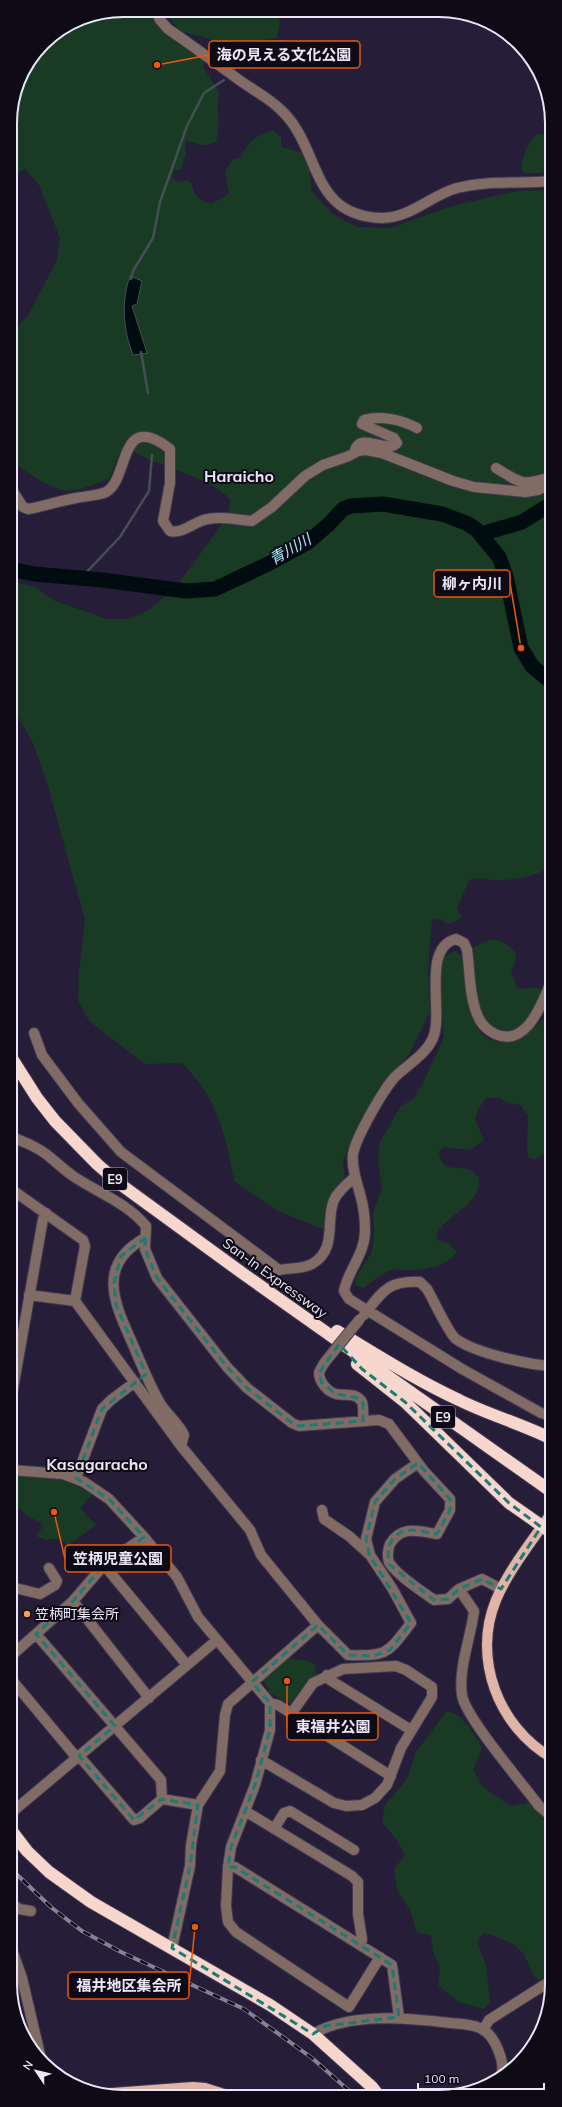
<svg xmlns="http://www.w3.org/2000/svg" width="562" height="2107" font-family="Mulish,'Noto Sans JP',sans-serif">
<style>
.green{fill:#193b23}
.water{fill:#000c0f;stroke:#464e55}
.lines{fill:none;stroke-linecap:round;stroke-linejoin:round}
.stream{stroke:#464e55;stroke-width:2.5}
.river{stroke:#000c0f;stroke-width:15}
.minor-casing{stroke:#423a53;stroke-width:12}
.major-casing{stroke:#423a53;stroke-width:12}
.highway-casing{stroke:#423a53;stroke-width:14}
.minor{stroke:#816b65;stroke-width:10}
.major{stroke:#e1b4a8;stroke-width:10}
.highway{stroke:#f7d6ce;stroke-width:12}
.rail-casing{stroke:#878197;stroke-width:4}
.rail{stroke:#0e0a16;stroke-width:2.5;stroke-dasharray:8;stroke-linecap:butt}
.minor-bridge-casing{stroke:#423a53;stroke-width:12;stroke-linecap:butt}
.minor-bridge{stroke:#816b65;stroke-width:10}
.marked{fill:none;stroke:#1a7c75;stroke-width:3;stroke-dasharray:8 5;stroke-linejoin:round}
.poi-dot{fill:#fa9f4f;stroke:#0e0a16;stroke-width:1.5}
.labels{text-anchor:middle;dominant-baseline:central;stroke-width:4;stroke-linejoin:round;paint-order:stroke}
.shield{fill:#0e0a16;stroke:#a9a5b5;stroke-width:1}
.shield-label{font-size:13px;font-weight:bold;fill:#ebe7f9}
.street-label{font-size:14px;fill:#ebe7f9;stroke:#0e0a16}
.poi-label{font-size:14px;fill:#ebe7f9;stroke:#0e0a16;text-anchor:start}
.water-label{font-size:15px;font-style:italic;fill:#a6f0fe;stroke:#0e0a16}
.quarter-label{font-size:16px;font-weight:bold;fill:#ebe7f9;stroke:#0e0a16}
.rim{fill:none;stroke:#ebe7f9;stroke-width:2}
.leader{fill:none;stroke:#e8590c;stroke-width:1.5}
.callout-dot{fill:#e8590c;stroke:#0e0a16;stroke-width:1.5}
.callout{fill:#0e0a16;stroke:#e8590c;stroke-width:1.5}
.callout-label{font-size:15px;text-anchor:middle;font-weight:bold;fill:#ebe7f9}
</style>
<rect width="100%" height="100%" fill="#261e38"/>
<path class="green" d="M123,10H152C159,35 184,47 204,61L203,67L219,92C216,108 221,125 216,142C205,147 198,145 187,140L185,145L186,153L181,169L174,171L172,177L178,182L187,180L192,184C193,196 200,200 211,204L229,194L225,172L233,159L241,157C251,138 254,138 273,130L281,137V147L304,153L309,165L312,192L333,214L357,227L390,228L452,206L516,191L551,190V866C535,877 516,880 497,880C486,880 481,876 469,880L457,908L462,918L448,924L440,919L432,920L428,971L430,1011L410,1053L371,1105L353,1137L343,1161L345,1178L327,1215L328,1224L323,1229L278,1211L234,1181C226,1136 217,1095 181,1063L145,1064L89,1021L78,1000L79,971L85,920L48,786L33,743L10,703V581L35,587L55,601L107,619H129L149,610L176,587L228,516L231,500C205,474 164,470 133,451L119,454L109,479C97,483 76,493 64,490C46,487 24,470 10,459V336L28,315L57,260L60,238L39,185L25,169L12,176L10,184V115L19,79L43,43L80,18Z
M164,10L277,11C282,20 279,28 277,38L250,42L244,50L233,55C217,38 202,36 180,32Z
M538,134H544L551,139V173H525L521,169C523,154 527,144 538,134Z
M10,200L18,222L10,267Z
M491,939C503,942 509,944 516,954L515,961L511,971L517,988C526,990 533,986 541,989L543,993L527,1025L509,1033C504,1032 496,1031 491,1028C473,1018 471,966 472,948Z
M455,951L463,957C466,973 470,1024 482,1034C505,1055 546,1028 551,1002V1150L535,1159L529,1158L527,1152L528,1115L520,1105L508,1103L499,1097L485,1099L478,1110L475,1120L484,1139L471,1150L444,1147L439,1152C442,1175 457,1164 472,1171C474,1173 477,1177 479,1178C481,1206 447,1213 436,1235L439,1241L448,1243L457,1252C447,1266 426,1270 410,1270C404,1270 397,1269 391,1270C379,1273 373,1283 363,1288L356,1285L355,1279L372,1252L374,1235L373,1213L382,1188L378,1162L380,1142L400,1107L413,1099L422,1085L444,1037L440,996L441,967L445,956Z
M34,1475L67,1479L94,1493L80,1508L96,1525L67,1546L60,1538L46,1540L36,1536L44,1525L28,1516L11,1502V1476Z
M285,1658L309,1661L317,1666L314,1671L318,1674L304,1686L290,1704L270,1693L264,1682L265,1676Z
M447,1711C464,1715 474,1733 482,1748L473,1770L482,1786L510,1806L533,1802L552,1824V1976L541,1982C528,1973 530,1961 521,1951C511,1940 496,1937 483,1933L477,1942L486,1965L490,2003L484,2009L459,2002L438,1985L440,1968L433,1951L431,1935L417,1933L410,1910L398,1892L394,1869L405,1855L397,1840L382,1822L385,1805L407,1779L416,1752Z"/>
<path class="water" d="M130,276L142,281L137,304L132,306L147,353L133,355C123,329 121,302 130,276Z"/>
<g class="lines">
<path class="stream" d="M234,69L251,46L283,41
M131,279L133,271L153,238L160,202L187,126L204,93L224,80
M141,352L148,393
M81,578L120,537L149,491L152,455"/>
<path class="river" d="M481,534L522,522L551,504
M10,569L35,574L102,580L186,591L215,589L270,563L307,543L329,524L343,509L351,506L383,504L442,514L466,523L476,529L499,557L506,576L521,648L532,666L551,682"/>
<defs>
<path id="minor" d="M156,10L160,20L168,29C193,46 217,64 242,82C255,91 270,99 281,110C322,148 308,216 382,218C411,218 431,195 457,188C488,180 520,184 551,181
M354,453C359,429 386,455 397,443L394,438L362,424L364,420C381,415 402,420 417,428
M496,468C522,484 522,486 551,477
M10,487L23,507L28,509C44,506 59,501 76,498C85,496 97,496 106,492C130,479 118,409 170,449V483L163,521L170,531C184,534 194,521 208,519C224,516 237,520 252,521L272,507L305,476L323,465L349,456L358,451L366,450L382,453L453,481L474,487L525,492L538,490L551,483
M551,982C542,1003 527,1048 495,1034C487,1030 480,1023 477,1014C469,995 470,970 467,950L464,943L456,939C421,948 444,1012 433,1038C426,1054 409,1064 397,1075C385,1086 356,1137 353,1154C351,1168 358,1185 361,1198C364,1208 365,1221 365,1231C365,1254 348,1270 344,1291L349,1299L462,1369L541,1413L552,1416
M34,1033L42,1055L78,1103L121,1152L279,1270C289,1268 303,1269 312,1264C338,1249 325,1220 334,1200C338,1191 348,1183 355,1177
M11,1137C23,1141 35,1146 46,1154C55,1161 63,1169 73,1176C98,1193 126,1202 146,1226L145,1249L157,1278L227,1367L247,1388L292,1423L299,1426L379,1420L389,1424L424,1471L450,1499V1510L437,1534C418,1531 401,1525 390,1544C388,1548 387,1557 389,1562C396,1575 422,1591 434,1600L448,1599L459,1589L482,1579L501,1589
M11,1189L83,1240L85,1246L75,1301
M145,1238C94,1266 116,1306 134,1347C142,1366 150,1386 160,1403C167,1415 178,1422 184,1435L181,1446
M29,1295L75,1301L181,1446L250,1530L261,1555L318,1625L228,1704L225,1715L220,1771L198,1805L191,1845L190,1866L172,1948
M364,1315C382,1292 388,1280 420,1282L427,1289C433,1299 449,1334 456,1339C475,1353 529,1365 552,1366
M325,1362C323,1365 320,1370 319,1373C319,1382 328,1392 336,1394C345,1396 356,1392 362,1402C364,1407 363,1415 363,1421
M11,1400L43,1219L46,1213
M11,1470L63,1474L84,1482L109,1499L144,1537L177,1577L198,1617L270,1703V1730L255,1785L231,1847L228,1867L226,1906L228,1922L236,1932L349,2007L380,1957
M76,1478L102,1409L111,1400L135,1382
M322,1510L324,1519L349,1536L370,1555
M104,1565L187,1665
M11,1587L40,1594L55,1585L57,1581L49,1568
M459,1589L474,1611C471,1637 458,1669 462,1695C465,1717 523,1784 539,1806L552,1817
M73,1601L149,1698
M318,1625L348,1655C388,1656 387,1654 411,1623L392,1588L370,1555L366,1539L375,1502L395,1479L418,1463
M36,1634L161,1780L162,1799
M11,1656L73,1601L104,1565L144,1537
M327,1675L330,1680L411,1730
M11,1679L77,1758
M270,1703L278,1705L391,1776
M79,1756L134,1820L140,1818L162,1799L198,1805
M261,1760L334,1803L346,1806L362,1805L375,1798L387,1785L401,1748L432,1697V1687L406,1670L396,1666L343,1669L313,1683L291,1714
M245,1811L352,1876L358,1882V1914L362,1939L361,1945
M11,1813L217,1640
M274,1829L284,1813L290,1811L354,1850
M228,1867H235L392,1965L399,2017
M11,1903L19,1909L31,1911
M11,1947L22,1978L42,2063
M483,2030L489,2020L552,1980
M313,2034C350,2012 409,2018 450,2023C459,2024 471,2024 480,2028C495,2034 506,2063 501,2077"/>
<path id="major" d="M552,1512C533,1540 509,1569 496,1600C472,1658 498,1727 552,1758
M99,2094L193,2087L205,2088L227,2095"/>
<path id="highway" d="M11,1057L37,1098L55,1121L97,1164L120,1184L245,1275L552,1492
M337,1331C377,1355 416,1380 459,1400C489,1415 522,1424 552,1439
M357,1364L405,1402L509,1503L552,1533
M11,1830L27,1851L49,1872L91,1902L270,2005L313,2034L372,2087L379,2096"/>
</defs>
<use href="#minor" class="minor-casing"/>
<use href="#major" class="major-casing"/>
<use href="#highway" class="highway-casing"/>
<use href="#minor" class="minor"/>
<use href="#major" class="major"/>
<use href="#highway" class="highway"/>
<defs>
<path id="rail" d="M11,1869L52,1908L82,1931L121,1952L244,2009L312,2058L355,2096"/>
</defs>
<use href="#rail" class="rail-casing"/>
<use href="#rail" class="rail"/>
<defs>
<path id="minor-bridge" d="M325,1362L360,1319"/>
</defs>
<use href="#minor-bridge" class="minor-bridge-casing"/>
<use href="#minor-bridge" class="minor-bridge"/>
</g>
<path class="marked" d="M145,1238V1249L157,1278L227,1367L247,1388L292,1423L299,1426L363,1421V1403L358,1398L336,1394L322,1383L319,1373L339,1344L362,1369L405,1402L509,1503L541,1527L501,1589L482,1579L459,1589L448,1599L434,1600L389,1564L388,1547L394,1537L403,1531L413,1530L437,1534L450,1510V1499L418,1463L395,1479L375,1502L366,1539L369,1554L411,1623L390,1650L373,1656L348,1655L318,1625L252,1682L270,1703V1730L255,1785L231,1847L228,1867H235L392,1965L399,2017L325,2026L313,2034L172,1948L190,1866L198,1805L162,1799L134,1820L79,1756L115,1726L36,1634L73,1601L104,1565L144,1537L109,1499L76,1478L102,1409L146,1374L116,1305L114,1283L121,1256Z"/>
<circle class="poi-dot" cx="27" cy="1614" r="4"/>
<g class="labels">
<g class="shield">
<rect x="103" y="1168" width="24" height="22" rx="3"/>
<rect x="431" y="1406" width="24" height="22" rx="3"/>
</g>
<g class="shield-label">
<text x="115" y="1179">E9</text>
<text x="443" y="1417">E9</text>
</g>
<g class="street-label">
<text transform="translate(275 1278) rotate(36)">San-In Expressway</text>
</g>
<g class="poi-label">
<text x="35" y="1614">笠柄町集会所</text>
</g>
<g class="water-label">
<text transform="translate(290 549) rotate(-30)">青川川</text>
</g>
<g class="quarter-label">
<text x="239" y="476">Haraicho</text>
<text x="97" y="1464">Kasagaracho</text>
</g>
</g>
<path d="M0 0H562V2107H0ZM123 17H439A106 106 0 0 1 545 123V1984A106 106 0 0 1 439 2090H123A106 106 0 0 1 17 1984V123A106 106 0 0 1 123 17Z" fill="#0e0a16" fill-rule="evenodd"/>
<path class="rim" d="M123 17H439A106 106 0 0 1 545 123V1984A106 106 0 0 1 439 2090H123A106 106 0 0 1 17 1984V123A106 106 0 0 1 123 17Z"/>
<path class="leader" d="M157 65L209 55M521 648L510 583M54 1512L65 1559M287 1681L287 1727M195 1927L189 1986"/>
<g class="callout-dot">
<circle cx="157" cy="65" r="4"/>
<circle cx="521" cy="648" r="4"/>
<circle cx="54" cy="1512" r="4"/>
<circle cx="287" cy="1681" r="4"/>
<circle cx="195" cy="1927" r="4"/>
</g>
<g class="callout">
<rect x="209" y="41" width="151" height="27" rx="4"/>
<rect x="434" y="570" width="76" height="27" rx="4"/>
<rect x="65" y="1545" width="106" height="27" rx="4"/>
<rect x="287" y="1713" width="91" height="27" rx="4"/>
<rect x="68" y="1972" width="121" height="27" rx="4"/>
</g>
<g class="callout-label">
<text x="284" y="60">海の見える文化公園</text>
<text x="472" y="589">柳ヶ内川</text>
<text x="118" y="1564">笠柄児童公園</text>
<text x="333" y="1732">東福井公園</text>
<text x="129" y="1991">福井地区集会所</text>
</g>
<g transform="translate(36 2071) rotate(305)" stroke="#0e0a16" stroke-width="3" paint-order="stroke">
<path d="M0-3L7 15L0 10L-7 15Z" fill="#ebe7f9"/>
<text y="-6" font-size="11" font-weight="bold" text-anchor="middle" fill="#ebe7f9">N</text>
</g>
<path d="M418 2083v6h126v-6" fill="none" stroke="#ebe7f9" stroke-width="2"/>
<text x="424" y="2083" font-size="12" fill="#ebe7f9" stroke="#0e0a16" stroke-width="3" paint-order="stroke">100 m</text>
</svg>
